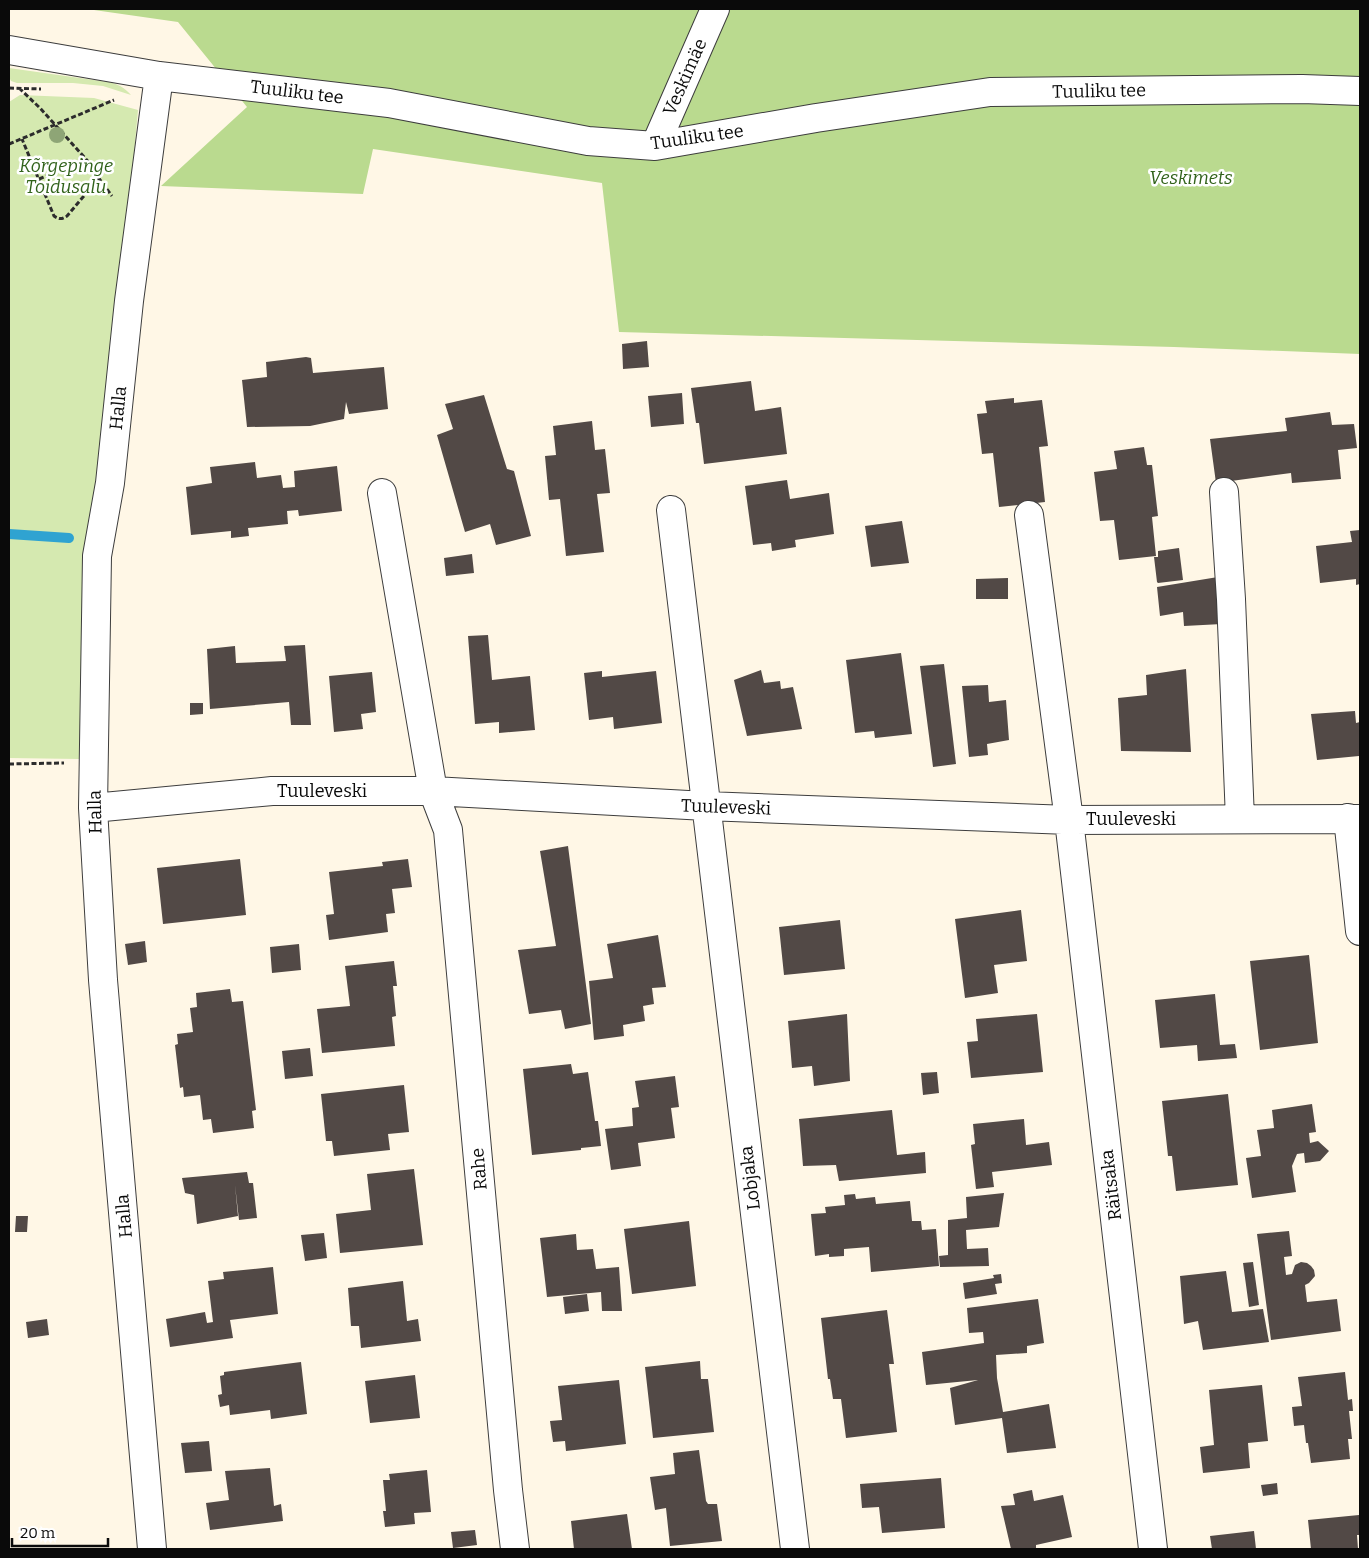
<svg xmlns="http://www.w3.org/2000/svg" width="1369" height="1558" font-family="Bitter,serif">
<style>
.green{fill:#d5e9b0}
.forest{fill:#bada8f}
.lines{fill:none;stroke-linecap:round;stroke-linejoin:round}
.stream{stroke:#2fa3d1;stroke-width:10}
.building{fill:#524946}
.minor-casing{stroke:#3d3d3d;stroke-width:30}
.path{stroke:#2c2c2c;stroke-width:3;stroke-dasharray:5 2.5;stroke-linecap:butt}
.minor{stroke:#fff;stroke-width:28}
.tree{fill:#8ea576}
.labels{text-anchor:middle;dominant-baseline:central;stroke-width:5;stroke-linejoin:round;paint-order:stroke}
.street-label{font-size:18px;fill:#0a0a0a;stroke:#fff}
.park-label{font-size:18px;font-style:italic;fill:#31621a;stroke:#fff}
</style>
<rect width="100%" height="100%" fill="#fff7e6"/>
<path class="green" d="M9,68L108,82C118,84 124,87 131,95L103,86L73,83H17L11,81L9,77Z
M20,95L94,98L138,110L132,176L84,588L79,759L9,758V102Z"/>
<path class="forest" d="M87,9H1360V354L1174,347L619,332L602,183L373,149L363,194L161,186L247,107L178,22Z"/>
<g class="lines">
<path class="stream" d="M9,534L69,538"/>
</g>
<path class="building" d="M647,341L649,367L623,369L622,344Z
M306,357L311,358L313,373L384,367L388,409L349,414L346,402L344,419L310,426L247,427L242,380L267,377L266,362Z
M751,381L755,411L781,407L787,454L704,464L699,423H696L691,388Z
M682,393L684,424L651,427L648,396Z
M484,395L507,469L514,471L531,536L496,545L490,524L465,532L437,435L453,429L445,404Z
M1014,398V403L1042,400L1048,446L1039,447L1045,502L999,507L993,453L982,454L977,414L987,413L985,401Z
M1330,412L1332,425L1354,424L1357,448L1338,450L1341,479L1292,483L1291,473L1216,483L1210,439L1287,431L1285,418Z
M592,421L595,450L605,449L610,493L597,494L604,552L566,556L560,499L549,500L545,456L556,455L553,426Z
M1144,447L1147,465H1152L1158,516L1152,517L1156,556L1119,560L1114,520L1100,521L1094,472L1117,469L1114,451Z
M255,462L257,478L281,475L283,488L295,487L294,471L337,466L342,511L299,516L298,510L287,511L288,524L248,528L249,536L231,538V531L191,535L186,487L212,483L210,467Z
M787,480L790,499L829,493L834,534L795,540L796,547L772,551L771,543L753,545L745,486Z
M902,521L909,563L871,567L865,526Z
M1360,530V584L1356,585V579L1320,583L1316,546L1352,542L1350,531Z
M1179,548L1183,580L1158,583L1157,582L1154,557H1158V551Z
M472,554L474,573L446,576L444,558Z
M1218,577L1222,624L1184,626L1183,612L1160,616L1157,587Z
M1008,578V599H976V579Z
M488,635L492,680L530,676L535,730L499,733V722L475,724L468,636Z
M305,645L311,725H291L289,702L210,709L207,649L235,646L236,663L286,661L284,646Z
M901,653L912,734L875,738L874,731L855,733L846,660Z
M944,664L956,764L933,767L920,666Z
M1186,669L1191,752L1121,751L1118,698L1147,695L1146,675Z
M761,670L764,683L780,681L781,689L793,687L802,729L747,736L734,680Z
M602,671V677L656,671L662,723L614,729L613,717L589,720L584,673Z
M372,672L376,712L361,714L363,729L334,732L329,676Z
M988,685L989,702L1006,700L1009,740L987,744L988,755L969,757L962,686Z
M190,703H203V714L190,715Z
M1355,711L1356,723L1360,722V760L1359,756L1317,760L1311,714Z
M568,846L591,1024L565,1029L561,1010L529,1014L518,950L556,946L540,851Z
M240,859L246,915L163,924L157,868Z
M408,859L412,887L392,889L395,913L386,914L388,932L329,940L326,915L334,914L329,872L383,866L382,862Z
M1021,910L1027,961L994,965L998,993L965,998L955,919Z
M840,920L845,969L784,975L779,927Z
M658,935L666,987L652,988L654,1004L643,1006L645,1021L623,1025L624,1036L594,1040L589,981L613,978L607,944Z
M145,941L147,962L128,965L125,944Z
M299,944L301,970L272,973L270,947Z
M1309,955L1318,1043L1260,1050L1250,961Z
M394,961L397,986H393L396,1016L392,1017L395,1046L322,1053L317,1009L350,1006L345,966Z
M230,989L232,1002L243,1001L256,1110L252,1111L254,1128L213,1133L211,1119L203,1120L200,1095L184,1097L183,1087L180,1088L175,1045L178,1044L177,1034L193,1032L190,1008L197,1007L196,993Z
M1215,994L1220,1045L1235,1044L1237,1058L1198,1061L1197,1045L1160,1048L1155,1000Z
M847,1014L850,1081L814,1086L812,1066L792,1068L788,1021Z
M1037,1014L1043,1072L971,1078L967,1042L978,1041L976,1019Z
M310,1048L313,1076L285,1079L282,1051Z
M571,1064L573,1074L588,1072L595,1121H598L601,1146L581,1148V1150L532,1155L523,1069Z
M937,1072L939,1093L923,1095L921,1073Z
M675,1076L679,1107L671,1108L675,1138L638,1143L641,1166L611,1170L605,1129L633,1126L632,1108L639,1107L635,1081Z
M404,1085L409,1132L388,1134L390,1150L334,1156L332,1141H326L321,1094Z
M1228,1094L1238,1185L1176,1191L1172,1156H1168L1162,1101Z
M1312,1104L1316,1132L1309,1133L1310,1143L1318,1141L1329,1151L1320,1161L1305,1163L1304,1153L1297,1154L1292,1166L1296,1192L1252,1198L1246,1158L1261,1156L1257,1130L1274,1128L1272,1110Z
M892,1110L897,1155L925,1152L926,1173L839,1181L836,1165L803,1166L799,1119Z
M1024,1119L1026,1145L1049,1142L1052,1165L992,1172L994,1187L976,1189L971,1145L975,1144L973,1124Z
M414,1169L423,1245L340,1253L336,1214L371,1210L367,1174Z
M247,1172L249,1183H253L257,1218L239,1220L235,1185L238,1216L197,1224L194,1195L185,1193L182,1178Z
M1004,1193L999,1227L966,1230L967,1249L988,1248L989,1266L940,1267L939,1256L948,1255V1220L967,1218L966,1197Z
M855,1194L856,1199L875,1197L876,1204L910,1201L912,1221H921L922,1230L936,1229L939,1266L871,1272L869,1247L844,1249V1256L829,1257V1254L815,1256L811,1214L826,1213L825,1207L845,1205L844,1195Z
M16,1216H28L27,1232H15Z
M689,1221L696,1286L632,1294L624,1229Z
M1289,1231L1292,1256L1284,1257L1286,1275L1292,1274L1295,1265L1301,1262L1307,1263L1311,1266L1314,1270L1315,1276L1309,1283L1305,1285L1307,1302L1337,1299L1341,1331L1271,1340L1257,1234Z
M324,1233L327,1258L305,1261L301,1235Z
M576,1234L577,1250L593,1249L596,1269L619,1267L622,1311H602L601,1292L547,1297L540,1238Z
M1253,1262L1259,1305L1249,1307L1243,1263Z
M273,1267L278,1314L230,1320L233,1338L170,1347L166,1319L205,1312L207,1323L213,1322L208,1281L224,1279L223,1272Z
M1226,1271L1232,1312L1263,1309L1269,1342L1203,1350L1198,1321L1184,1324L1180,1276Z
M1001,1274L1002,1283L995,1284L997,1294L965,1299L963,1283L994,1278L993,1275Z
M403,1281L407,1321L418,1319L421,1341L361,1348L359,1326H351L348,1288Z
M587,1294L589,1311L565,1314L563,1297Z
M1038,1299L1044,1343L1027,1346V1353L996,1355L997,1378L1003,1412L1049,1404L1056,1448L1007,1453L1002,1418L955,1425L950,1388L978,1380L926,1385L922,1352L984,1343L983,1332L969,1333L967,1308Z
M887,1310L894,1364H889L897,1432L846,1438L841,1399H833L830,1379H828L821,1318Z
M47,1319L49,1335L28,1338L26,1322Z
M700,1361L701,1379H708L714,1432L653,1438L645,1367Z
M301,1362L307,1414L271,1419L270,1410L230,1415L229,1405L220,1407L218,1395L222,1394L220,1376L224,1375V1372Z
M1345,1372L1348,1400L1352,1399L1353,1411H1349L1352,1439H1348L1350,1459L1311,1463L1308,1443H1306L1304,1425L1294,1426L1292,1407L1302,1406L1298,1377Z
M415,1375L420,1418L370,1423L365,1381Z
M619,1380L626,1444L566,1451L565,1441L553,1442L550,1421L562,1420L558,1386Z
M1262,1385L1268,1441L1248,1443L1250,1468L1203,1473L1200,1447L1214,1445L1209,1390Z
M209,1441L212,1471L185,1473L181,1443Z
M699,1450L706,1501L708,1504H717L722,1541L670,1546L666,1508L655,1510L650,1477L675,1474L673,1453Z
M270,1468L274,1506L281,1504L283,1521L210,1530L206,1503L229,1500L225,1471Z
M427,1470L431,1512L414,1513L415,1524L385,1527L383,1511H386L383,1480H390L389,1474Z
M941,1478L945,1528L882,1533L879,1507L862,1508L860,1484Z
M1277,1483L1278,1494L1263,1496L1261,1485Z
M1032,1490L1034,1501L1063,1495L1072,1537L1036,1545V1549H1011L1001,1506L1015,1505L1013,1494Z
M627,1514L632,1549H574L571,1521Z
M1359,1515L1360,1535H1357L1358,1549H1311L1308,1520Z
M475,1530L477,1545L453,1548L451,1532Z
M1254,1531L1256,1549H1212L1210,1536Z"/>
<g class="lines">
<defs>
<path id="minor" d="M9,50L159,76L389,103L588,141L655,146L816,118L990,92L1302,89L1360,91
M655,146L715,9
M1224,492L1231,599L1240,819
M382,493L433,791L448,830L508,1490L515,1549
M671,510L795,1549
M1029,515L1069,820L1153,1549
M93,808L272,791H433L706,806L1069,820L1360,819
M1348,818L1360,931
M152,1549L103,980L93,808L97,556L110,483L129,301L159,76"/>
</defs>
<use href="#minor" class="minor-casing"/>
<path class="path" d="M9,88L41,89
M19,88L40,108L94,168L97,177L94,184L67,216C62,219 60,220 54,216L22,139
M9,144L114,100
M98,177L112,196
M39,179L86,159
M9,764L64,763"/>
<use href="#minor" class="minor"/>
</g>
<circle class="tree" cx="57" cy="135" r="8"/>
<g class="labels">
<g class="street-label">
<text transform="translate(685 77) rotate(-66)">Veskimäe</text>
<text transform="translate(1099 91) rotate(-1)">Tuuliku tee</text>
<text transform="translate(297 92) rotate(7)">Tuuliku tee</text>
<text transform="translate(697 137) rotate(-8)">Tuuliku tee</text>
<text transform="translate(118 408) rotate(-84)">Halla</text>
<text x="322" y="791">Tuuleveski</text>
<text transform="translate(726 807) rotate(2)">Tuuleveski</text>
<text transform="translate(95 812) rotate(-91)">Halla</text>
<text x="1131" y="819">Tuuleveski</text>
<text transform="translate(479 1169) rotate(-95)">Rahe</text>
<text transform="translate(750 1178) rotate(-97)">Lobjaka</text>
<text transform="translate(1111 1185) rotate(-97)">Räitsaka</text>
<text transform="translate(124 1216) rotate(-95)">Halla</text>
</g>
<g class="park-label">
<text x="66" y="166">Kõrgepinge<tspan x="66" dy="21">Toidusalu</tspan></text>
<text x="1191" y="178">Veskimets</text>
</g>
</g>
<rect width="1369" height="1558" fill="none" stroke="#0a0a0a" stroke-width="20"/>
<path d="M12 1538v8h96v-8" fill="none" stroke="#0a0a0a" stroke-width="2.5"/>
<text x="20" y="1538" font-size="15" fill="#0a0a0a" stroke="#ffffff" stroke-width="4" paint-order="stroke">20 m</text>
</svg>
